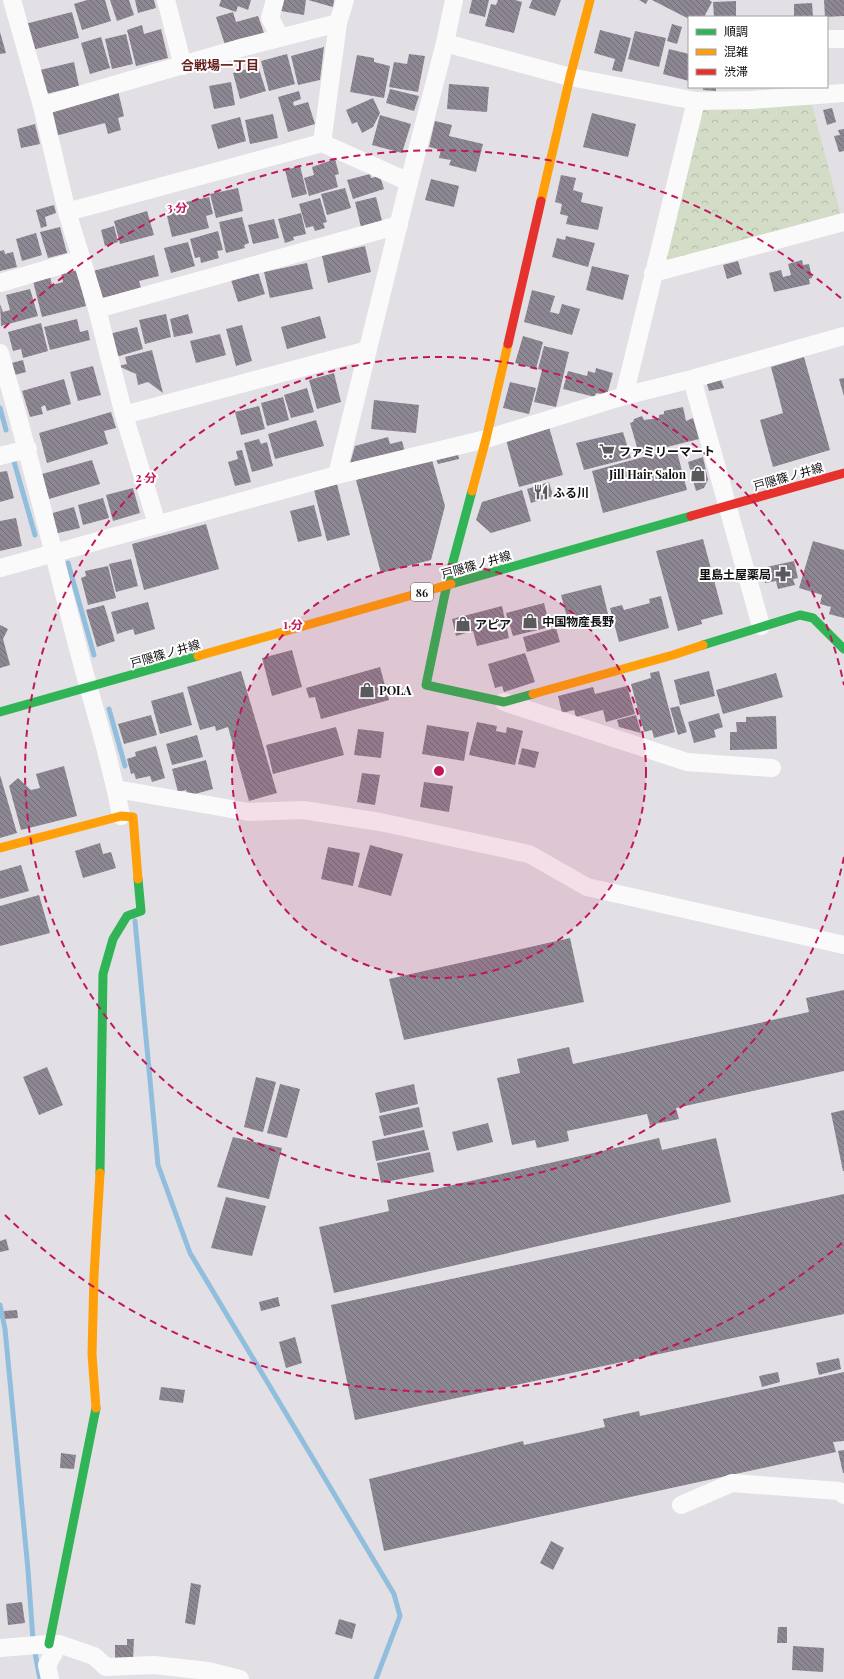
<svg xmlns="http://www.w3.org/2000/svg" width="844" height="1679" font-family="'Playfair Display','Noto Sans JP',serif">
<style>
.forest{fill:url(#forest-crowns)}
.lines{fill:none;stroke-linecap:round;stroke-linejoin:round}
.stream{stroke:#92bede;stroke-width:5}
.building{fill:url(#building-back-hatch)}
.street{stroke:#fbfafb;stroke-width:18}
.fast{stroke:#30b455;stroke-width:9}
.slow{stroke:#ff9f0a;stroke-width:9}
.jam{stroke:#e5322d;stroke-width:9}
.ring{fill:none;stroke:#c2185b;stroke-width:2;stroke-dasharray:7 5}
.labels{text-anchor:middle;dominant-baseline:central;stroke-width:4;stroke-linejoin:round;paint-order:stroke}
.shield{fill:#fff;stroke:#585859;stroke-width:1}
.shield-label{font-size:11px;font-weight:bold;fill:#111012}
.poi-label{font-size:12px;font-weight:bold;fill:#111012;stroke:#fff;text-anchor:start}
.street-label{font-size:12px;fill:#111012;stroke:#fff}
.neighbourhood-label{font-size:13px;font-weight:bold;fill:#641f1d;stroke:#fff}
.centre{fill:#c2185b;stroke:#fff;stroke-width:2}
.ring-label{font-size:12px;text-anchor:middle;font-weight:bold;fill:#c2185b;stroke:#fff;stroke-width:4;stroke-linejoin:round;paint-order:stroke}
</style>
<defs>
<pattern id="forest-crowns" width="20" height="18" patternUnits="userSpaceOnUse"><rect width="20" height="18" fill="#d3dcc6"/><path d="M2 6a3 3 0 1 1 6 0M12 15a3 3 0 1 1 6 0" fill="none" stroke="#b4bca9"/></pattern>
<pattern id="building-back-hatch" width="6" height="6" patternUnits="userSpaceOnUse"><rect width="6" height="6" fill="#8d8793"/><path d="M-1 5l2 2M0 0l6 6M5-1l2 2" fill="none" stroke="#726d77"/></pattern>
</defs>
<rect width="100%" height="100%" fill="#e2e0e4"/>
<path class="forest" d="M812,105L841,216L665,265L701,112L709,107Z"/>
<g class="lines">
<path class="stream" d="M0,408L6,430
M13,458L35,535
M68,563L94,655
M109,709L125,766
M135,921L158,1165L190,1253L394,1594L400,1616L376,1679
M0,1305L5,1329L28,1570L33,1640
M35,1653L40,1679"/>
</g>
<path class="building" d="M87,0H105L111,21L82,30L74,4Z
M110,0H129L134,15L117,21Z
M135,0H154L156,8L138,13Z
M221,0H251L248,10L238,6L236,12L219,6Z
M283,0H306L304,15L281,11Z
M308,0H334L333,7Z
M472,0H489L485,17L469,13Z
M498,0H515L522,2L514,33L485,26L491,4L496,5Z
M532,0H561L555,16L529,8Z
M639,0H648L646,4Z
M652,0H709L712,2L704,17H689V19Z
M824,0H844V16L825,17Z
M736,1V17H714L713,2Z
M812,3L813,17H794V4Z
M72,12L79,38L32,50L25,24Z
M233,12L236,22L258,16L264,33L225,45L216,17Z
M672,24L682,27L677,44L667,41Z
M142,25L144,34L161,29L168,58L136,66L127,30Z
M600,30L631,38L622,72L612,70L615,59L594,53Z
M635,31L666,38L659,67L628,59Z
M0,32L6,53L0,54Z
M126,34L133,64L112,69L105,39Z
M101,37L110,68L90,74L81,43Z
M324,47L320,80L298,85L291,56Z
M669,49L689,54V81L663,74Z
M287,54L295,84L269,91L261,61Z
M409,54L425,56L418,92L389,87L394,62L407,64Z
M357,55L374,58V62L390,66L384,98L350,92Z
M74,62L79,86L46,94L40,70Z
M258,66L266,91L240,99L233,73Z
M231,82L235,105L214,109L209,86Z
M449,84L489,87L487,112L447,109Z
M703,87H716V91L703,90Z
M390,89L419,96L414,111L386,103Z
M118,91L124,116L118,118L121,130L108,134L105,123L55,136L48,109Z
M299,91L301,99L293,102L294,106L308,102L315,124L288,132L278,97Z
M373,98L380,113L373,127L362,133L357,122L352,124L346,110Z
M832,108L836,122L827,125L823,110Z
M592,113L636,124L628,157L583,147Z
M273,114L278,138L250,144L245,120Z
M380,115L411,124L402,153L372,145Z
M240,117L246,141L218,149L211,125Z
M435,121L452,125L449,136L483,144L476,172L449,165L451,160L439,158L441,150L429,147Z
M35,124L40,144L21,148L17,129Z
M844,129V151L839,152L834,136L840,135L838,130Z
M335,159L339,174L335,175L338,187L309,196L304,178L314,175L312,167Z
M300,166L307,194L292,198L285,170Z
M370,174L371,178L380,176L384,189L353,199L347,180Z
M561,175L576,178L573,190L583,193L581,202L603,207L598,230L566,224L568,216L560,214L562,204L555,202Z
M431,179L459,186L454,207L425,200Z
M238,188L243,211L216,218L210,194Z
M345,188L351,208L327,215L321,194Z
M209,197L213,214L206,216L209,228L172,237L166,212L183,208L182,203Z
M376,197L382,221L361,227L355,202Z
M320,198L327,222L323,223L325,228L315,231L313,226L306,228L299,204Z
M54,205L56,213L45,217L47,226L41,228L36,210Z
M147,211L154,235L120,244L114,221Z
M301,213L306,234L293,237L294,240L285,243L278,219Z
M242,217L249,243L244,245L245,248L226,253L219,222Z
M274,219L279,238L253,244L248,225Z
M114,226L118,242L105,246L101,230Z
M60,227L67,253L48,258L40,232Z
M218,231L223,250L217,251L219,258L201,263L200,257L195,258L190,239Z
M36,233L42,255L22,261L16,239Z
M566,236L595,243L588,267L552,257L557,238L565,240Z
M188,242L195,266L171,273L164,248Z
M365,246L371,272L328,283L322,256Z
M4,250L5,254L13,252L17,267L0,271V251Z
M154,255L159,276L139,281L141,288L100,299L93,271Z
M802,260L803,265L809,264L812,278L809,279L810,284L774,292L769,273L781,270L783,277L791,275L788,264Z
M738,261L742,274L727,279L723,265Z
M307,263L313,289L270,298L264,272Z
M592,266L629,275L623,300L586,290Z
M77,270L86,306L42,317L33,281L50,276L52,285L63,282L61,273Z
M258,272L265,294L238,302L231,280Z
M30,289L38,316L1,326L0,304L3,312L10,310L6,295Z
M532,290L555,296L550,312L559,314L562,304L580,309L572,335L524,322Z
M166,314L171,337L145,344L139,320Z
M188,314L193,333L174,337L170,319Z
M320,316L326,338L287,349L281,327Z
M77,319L80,332L88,330L90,340L50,350L44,327Z
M41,323L48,351L23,358L21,349L13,351L8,332Z
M242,325L252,361L236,366L226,329Z
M137,327L143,349L116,357L109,334Z
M220,334L226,355L196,363L190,341Z
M523,336L543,342L536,369L515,363Z
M544,346L569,352L556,407L534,402L542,370L538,369Z
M152,350L163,393L148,382L138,385L136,374L118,366L127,364L125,357Z
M804,357L830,450L773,467L760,420L783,413L771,367Z
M23,360L26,372L11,376L8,364Z
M93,366L101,395L78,401L70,372Z
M596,368L613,373L607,395L596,393L595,397L563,389L568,371L587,376L588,371L595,373Z
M334,373L341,402L317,409L309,380Z
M720,377L724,388L709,391L706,381Z
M844,378V396L839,379Z
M64,379L71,404L47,411L45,405L41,407L43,414L30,417L22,391Z
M510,382L536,388L529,414L503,408Z
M307,388L314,412L291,418L284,395Z
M283,397L289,420L267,426L261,403Z
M374,400L419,405L416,433L371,429Z
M259,406L265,429L241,435L235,412Z
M683,407L686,421L693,418L699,439L639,454L630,423L633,422L634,419L642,416L644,420L659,418V415L664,414V411Z
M111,412L116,428L104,431L108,444L47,463L39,433Z
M316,420L324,446L275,459L268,434Z
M549,427L563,475L519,487L506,440Z
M623,432L631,458L584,470L576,443Z
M388,437L390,444L402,441L405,452L349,467L355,446Z
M259,439L261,444L267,442L273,466L252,472L244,443Z
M676,448L687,490L603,513L592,471Z
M242,450L251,482L235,486L228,462L238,459L236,451Z
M457,450L459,459L438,464L435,456Z
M703,457L708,480L704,488L696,491L688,462Z
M92,460L100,484L49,499L42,474Z
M432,460L445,506L431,560L381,573L356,480Z
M7,471L14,498L0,502V472Z
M549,482L553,496L531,503L527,489Z
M337,484L350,535L327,541L314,490Z
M133,488L140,513L113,521L106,495Z
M522,490L531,521L491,533L476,520L482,502Z
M103,498L109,518L83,525L78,505Z
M314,505L322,536L298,542L290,511Z
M74,507L80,528L54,534L49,514Z
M16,518L22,546L0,551V521Z
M206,524L219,569L144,590L132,544Z
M703,539L723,614L701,620L702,624L678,631L656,551Z
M813,541L844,550V618L829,614L831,607L820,604L822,595L799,588Z
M131,559L138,586L116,592L109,564Z
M794,561L798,578L793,579L795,585L778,589L776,581L765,583L762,568Z
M108,566L116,598L88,605L81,578L86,576L85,571Z
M601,585L608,614L592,619L591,615L568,621L561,595Z
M661,596L669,628L619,642L610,608L622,605L624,610L650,603L649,599Z
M148,602L155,629L135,635L133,629L117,634L111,612Z
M544,603L550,627L513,636L506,613Z
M104,605L115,641L97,647L86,610Z
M502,606L509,638L477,646L473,631L456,636L452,619Z
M0,625L8,629L3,639L10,665L0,668Z
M556,628L560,642L527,652L523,637Z
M292,650L302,687L272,696L262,658Z
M525,653L535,682L504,692L502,686L495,688L488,664Z
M380,667L389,700L321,719L315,697L309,698L306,688Z
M241,671L277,793L249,801L228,727L216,731L215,726L200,730L187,687Z
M659,671L675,732L654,738L652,730L644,732L631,684L651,678L650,673Z
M709,671L715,696L680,705L674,680Z
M776,673L783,697L723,714L716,690Z
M627,686L635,714L606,722L603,710L576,717L574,710L562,713L558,696L593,687L595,694Z
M183,692L192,725L160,734L151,701Z
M679,706L687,732L678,735L670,708Z
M719,713L723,727L714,730L716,737L694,743L688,722Z
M151,715L157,735L124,744L118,724Z
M636,715L641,733L619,727L617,720Z
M776,716L777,749L730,750V732H737L736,722H746V717Z
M477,722L497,726L496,731L506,733L507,727L523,731L515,765L469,755Z
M427,725L469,732L464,761L422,754Z
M336,727L344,755L273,774L266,745Z
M358,729L384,732L381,758L354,755Z
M197,735L203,757L172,765L166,744Z
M156,746L165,778L152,782L150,776L136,779L134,773L131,774L127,759L136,756L135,752Z
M522,748L539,752L535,768L518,764Z
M206,760L213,789L188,796L186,790L178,792L172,769Z
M64,766L77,816L21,830L9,786L18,778L31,790L40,788L36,774Z
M362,773L380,775L375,805L357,802Z
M0,775L17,833L0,838Z
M424,782L453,786L449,812L420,807Z
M100,843L103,854L111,852L116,868L83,878L75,851Z
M370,845L403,854L391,896L358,887Z
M328,847L360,853L353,886L321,879Z
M21,865L29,891L0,899V871Z
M39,895L50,933L0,946V906Z
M570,938L584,1002L404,1040L389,979Z
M844,990V1071L676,1108L679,1119L650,1125L647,1114L567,1131L569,1141L537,1148L535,1140L512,1145L497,1078L520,1073L517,1059L569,1047L573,1064L809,1012L806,998Z
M47,1067L63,1105L39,1115L23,1077Z
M256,1077L276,1082L263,1132L244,1127Z
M280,1084L300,1089L287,1138L267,1133Z
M414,1084L418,1104L380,1113L375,1093Z
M419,1107L423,1127L384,1136L379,1116Z
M844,1110V1171H843L831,1113Z
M488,1123L493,1142L457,1151L452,1132Z
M424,1130L429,1150L376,1161L372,1141Z
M233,1137L282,1148L269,1199L217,1187Z
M659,1138L662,1150L716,1138L731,1202L334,1293L319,1227L389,1211L387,1200Z
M430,1152L434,1172L381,1183L377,1163Z
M844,1194V1314L355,1420L331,1305Z
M226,1197L266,1206L252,1256L211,1248Z
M6,1239L9,1250L0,1252V1241Z
M278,1297L280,1306L261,1311L259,1302Z
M17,1310L18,1318L5,1319L4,1311Z
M295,1337L302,1363L286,1368L279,1342Z
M839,1358L841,1369L819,1375L816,1363Z
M778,1372L780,1382L762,1387L759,1376Z
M844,1372V1441L833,1442L836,1452L384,1551L369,1479L523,1441L524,1445L605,1427L603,1419L639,1411L640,1416Z
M161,1387L185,1390L183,1403L159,1400Z
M844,1450V1473H843L838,1451Z
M61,1453L76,1455L74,1469L60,1468Z
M551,1541L564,1548L553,1570L540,1563Z
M191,1583L201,1585L195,1625L185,1623Z
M22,1602L25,1623L8,1625L6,1604Z
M339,1619L356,1624L352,1639L335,1634Z
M778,1627H787V1643H777Z
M127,1639H134L133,1660L115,1659V1645H127Z
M793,1646L824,1648L823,1672L792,1670Z"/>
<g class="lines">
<path class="street" d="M12,0L42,106L67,212L97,309L124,415L157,524
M166,0L183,66
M275,0L270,18L280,37
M827,39H844
M445,43L570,77L696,101L752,100L844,93
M42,106L244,47L338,23
M322,143L338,23L345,0
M67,212L322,143L409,182
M653,273L844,222
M0,283L82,259
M97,309L399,225
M0,353C29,452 53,552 79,652C93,706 111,760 121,816
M692,379L761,626
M624,396L696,101
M124,415L368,350
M0,456L28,449
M337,475L409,182L445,43L454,0
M0,568L337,475L486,439L624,396L692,379L844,336
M504,702L687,762L772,768
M116,789L249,812L303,810L380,822L529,854L587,887L844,945
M681,1505L732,1483L839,1491L844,1495
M59,1644L94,1656L106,1667L154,1665L208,1671L240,1679
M0,1648L49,1644H59L47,1665L50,1679"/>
<path class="fast" d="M472,491L447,584L426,685L504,702L533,694
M451,584L691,516
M703,645L800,615L813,618L844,649
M0,712L198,656
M100,1173L103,974L113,939L127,916L141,911L138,879
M49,1644L96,1408"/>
<path class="slow" d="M541,201L570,77L590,0
M472,491L486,439L508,344
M198,656L451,584
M533,694L673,655L703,645
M0,848L121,816L133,817L138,879
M96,1408L92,1354L94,1276L100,1173"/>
<path class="jam" d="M508,344L541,201
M691,516L844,473"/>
</g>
<circle cx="439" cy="771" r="207" fill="#c2185b" fill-opacity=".12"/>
<g class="ring">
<circle cx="439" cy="771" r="207"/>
<path d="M844 857A414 414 0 1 1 844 685"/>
<path d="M842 1243A621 621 0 0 1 4 1214M4 328A621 621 0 0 1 842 299"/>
</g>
<defs>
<symbol id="supermarket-bare" viewBox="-9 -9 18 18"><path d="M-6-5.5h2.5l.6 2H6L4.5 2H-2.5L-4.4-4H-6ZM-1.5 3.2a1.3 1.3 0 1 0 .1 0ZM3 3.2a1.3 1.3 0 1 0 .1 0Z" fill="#5a595c" stroke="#fff" stroke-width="2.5" paint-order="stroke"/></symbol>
<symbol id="shop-bare" viewBox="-9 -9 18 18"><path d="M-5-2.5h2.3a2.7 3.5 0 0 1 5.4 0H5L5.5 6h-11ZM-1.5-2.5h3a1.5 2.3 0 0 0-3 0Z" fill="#5a595c" stroke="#fff" stroke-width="2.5" paint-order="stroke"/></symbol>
<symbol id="restaurant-bare" viewBox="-9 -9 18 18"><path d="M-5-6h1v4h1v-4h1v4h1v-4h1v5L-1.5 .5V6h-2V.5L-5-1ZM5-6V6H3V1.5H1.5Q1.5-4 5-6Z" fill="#5a595c" stroke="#fff" stroke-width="2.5" paint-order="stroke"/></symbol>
<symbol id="pharmacy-bare" viewBox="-9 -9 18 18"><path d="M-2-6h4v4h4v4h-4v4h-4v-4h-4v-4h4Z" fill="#5a595c" stroke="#fff" stroke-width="2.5" paint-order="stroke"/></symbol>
</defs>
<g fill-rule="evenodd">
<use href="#supermarket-bare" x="596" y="440" width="22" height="22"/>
<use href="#shop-bare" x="687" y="463" width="22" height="22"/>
<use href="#restaurant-bare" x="530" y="481" width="22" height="22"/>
<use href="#pharmacy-bare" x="772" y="563" width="22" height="22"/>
<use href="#shop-bare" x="519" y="610" width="22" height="22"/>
<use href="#shop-bare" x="452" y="613" width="22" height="22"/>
<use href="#shop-bare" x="356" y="679" width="22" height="22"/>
</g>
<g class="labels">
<rect class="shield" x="411" y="583" width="22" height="18" rx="3"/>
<g class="shield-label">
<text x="422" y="592">86</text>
</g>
<g class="poi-label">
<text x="619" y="451">ファミリーマート</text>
<text x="686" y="474" text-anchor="end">Jill Hair Salon</text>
<text x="553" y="492">ふる川</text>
<text x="771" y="574" text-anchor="end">里島土屋薬局</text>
<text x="542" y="621">中国物産長野</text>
<text x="475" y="624">アピア</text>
<text x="379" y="690">POLA</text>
</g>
<g class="street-label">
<text transform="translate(788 476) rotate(-16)">戸隠篠ノ井線</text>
<text transform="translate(476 564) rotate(-16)">戸隠篠ノ井線</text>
<text transform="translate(165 653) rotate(-16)">戸隠篠ノ井線</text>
</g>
<g class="neighbourhood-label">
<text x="220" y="64">合戦場一丁目</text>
</g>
</g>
<circle cx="439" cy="771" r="6" class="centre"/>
<g class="ring-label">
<text x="177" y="212">3 分</text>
<text x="146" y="482">2 分</text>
<text x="293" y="629">1 分</text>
</g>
<rect x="688" y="16" width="140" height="72" fill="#ffffff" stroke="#a09fa0"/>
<rect x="696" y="29" width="20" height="6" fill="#30b455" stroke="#a09fa0"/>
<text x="724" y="36" font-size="12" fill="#111012">順調</text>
<rect x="696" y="49" width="20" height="6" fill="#ff9f0a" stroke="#a09fa0"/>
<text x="724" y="56" font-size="12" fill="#111012">混雑</text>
<rect x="696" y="69" width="20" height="6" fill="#e5322d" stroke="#a09fa0"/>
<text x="724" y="76" font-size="12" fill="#111012">渋滞</text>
</svg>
